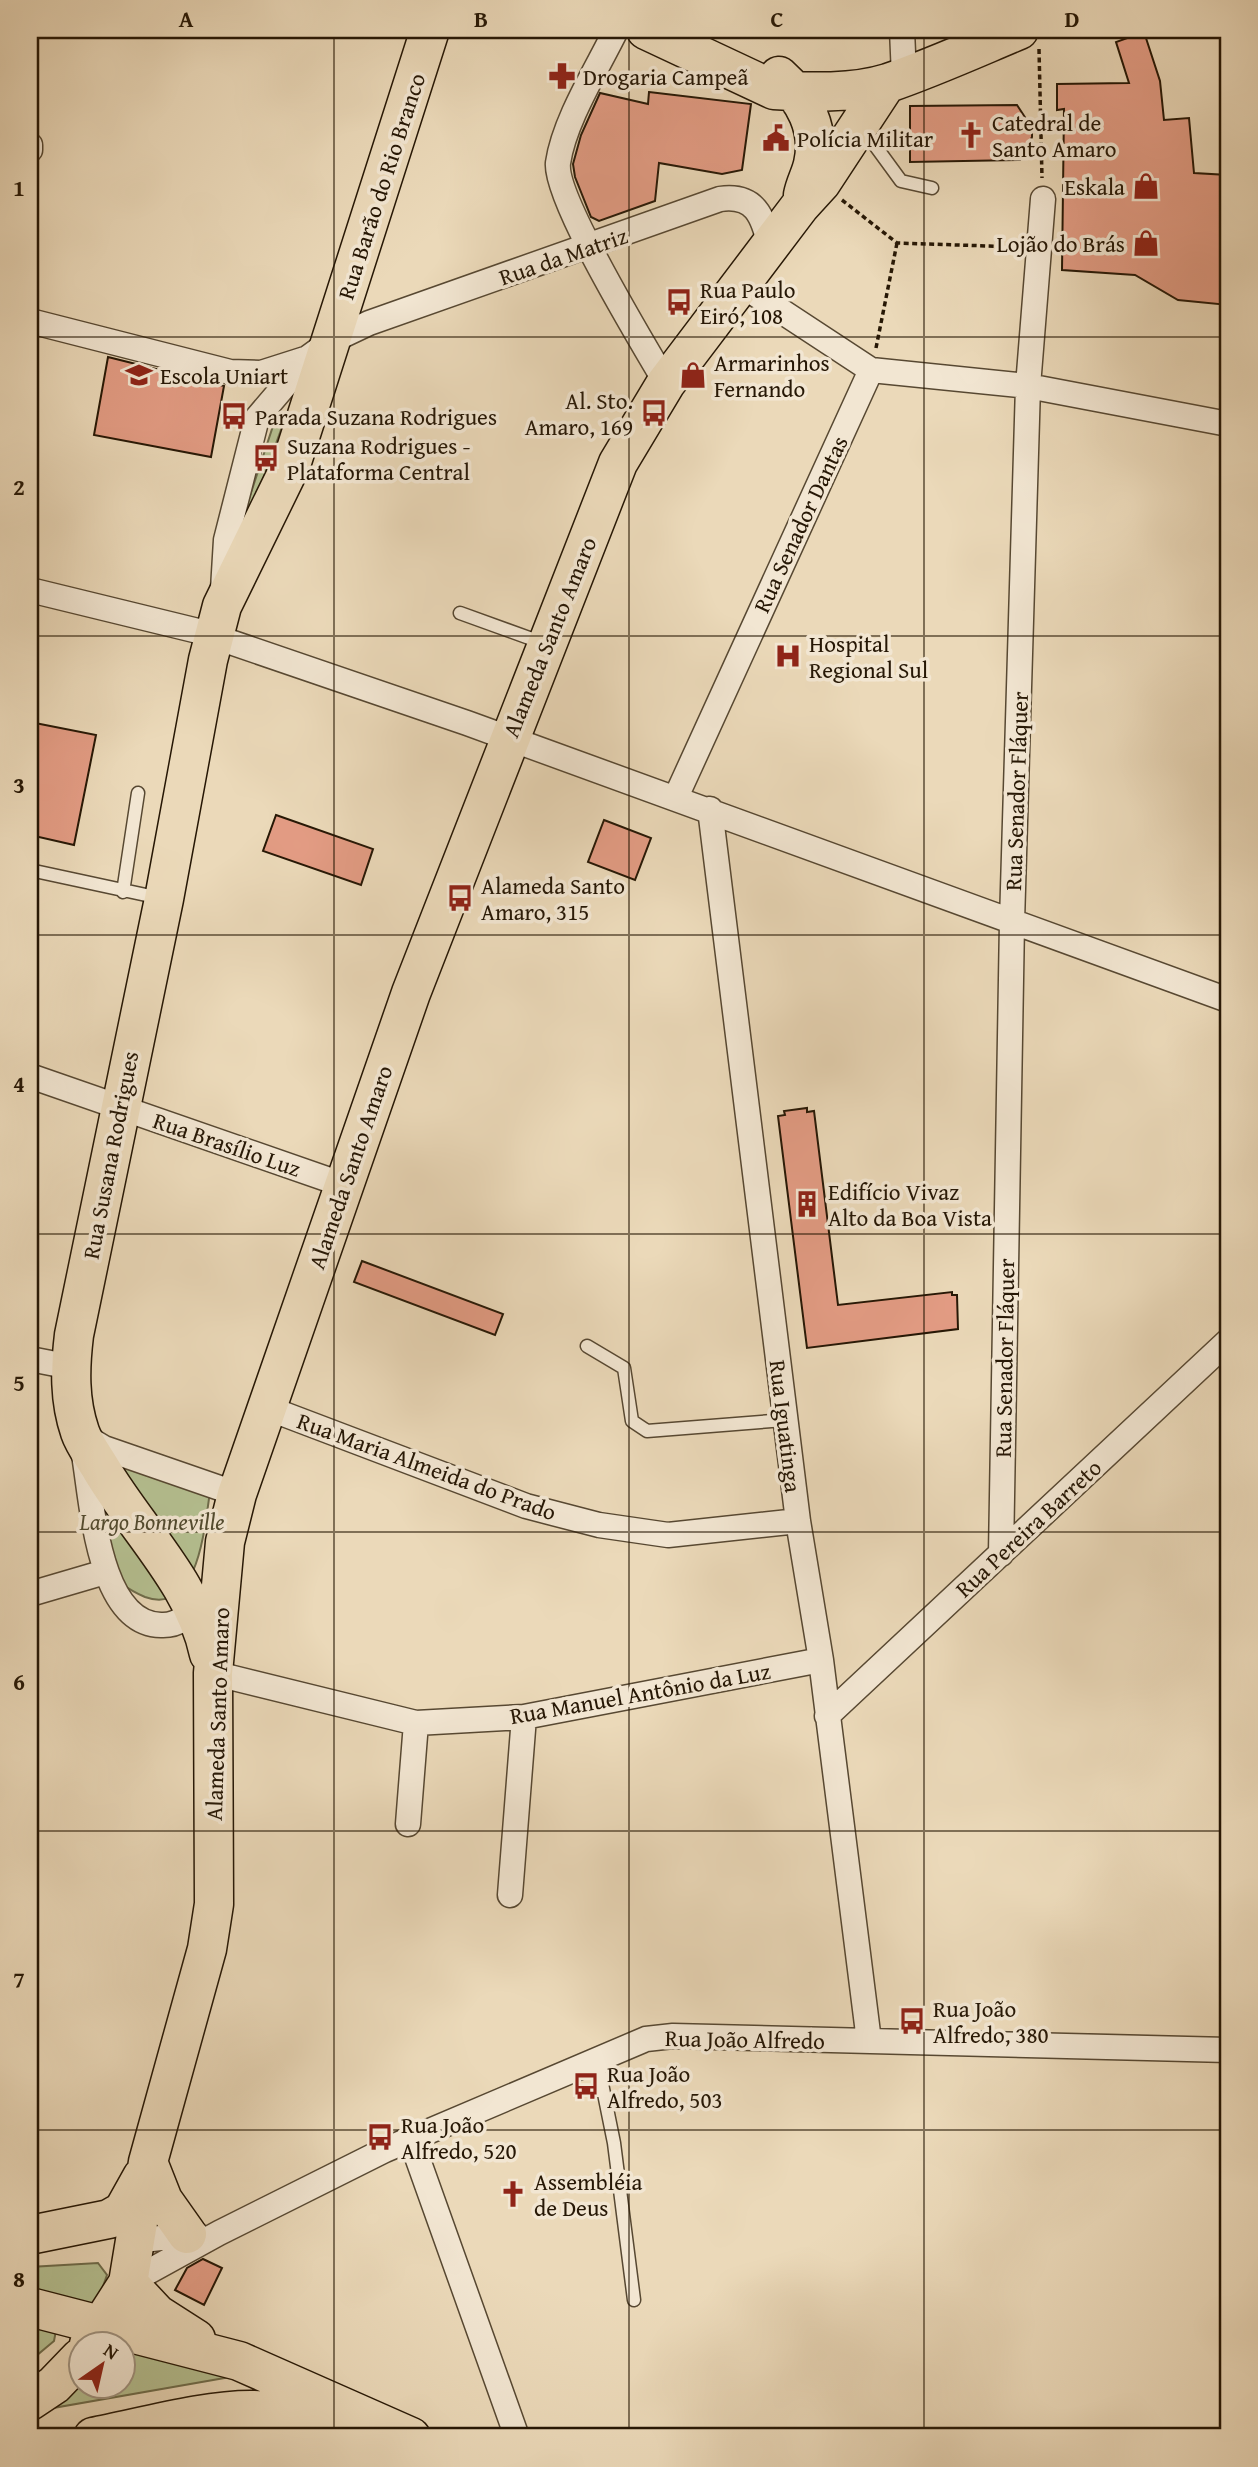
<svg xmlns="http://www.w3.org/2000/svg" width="1258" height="2467" font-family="'Gentium Book Plus',serif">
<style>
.green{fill:#b5c091;stroke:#6e6c4b;stroke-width:2}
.building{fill:#e39c84;stroke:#261705;stroke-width:2}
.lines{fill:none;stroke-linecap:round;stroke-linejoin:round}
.lane-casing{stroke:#574832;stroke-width:15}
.street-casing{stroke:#574832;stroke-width:27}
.primary-casing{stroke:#261705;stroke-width:41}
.path{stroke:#261705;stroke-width:3.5;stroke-dasharray:5 3.5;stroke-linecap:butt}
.lane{stroke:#f2e6d2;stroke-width:12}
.street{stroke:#f2e6d2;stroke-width:24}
.primary{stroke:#ebd9b9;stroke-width:38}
.grid{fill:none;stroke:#261705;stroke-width:2;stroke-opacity:0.55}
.labels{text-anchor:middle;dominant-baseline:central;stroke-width:7;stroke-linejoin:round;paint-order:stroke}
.poi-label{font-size:23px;fill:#261705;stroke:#f2e6d2;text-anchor:start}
.street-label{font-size:23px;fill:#261705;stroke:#f2e6d2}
.park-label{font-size:23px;font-style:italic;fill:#514a2f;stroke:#f2e6d2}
.neatline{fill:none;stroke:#261705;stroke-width:2.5}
.grid-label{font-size:23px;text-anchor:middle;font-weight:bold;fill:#261705}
</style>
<rect width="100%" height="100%" fill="#ebd9b9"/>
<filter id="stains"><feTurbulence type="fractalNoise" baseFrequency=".00286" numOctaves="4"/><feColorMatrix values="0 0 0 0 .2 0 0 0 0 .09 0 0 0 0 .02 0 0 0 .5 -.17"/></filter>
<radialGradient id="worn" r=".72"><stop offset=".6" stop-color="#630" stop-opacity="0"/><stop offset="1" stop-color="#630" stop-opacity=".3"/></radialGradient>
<path class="green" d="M274,423L282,427L249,518L243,517Z
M88,1447L211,1485C205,1519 201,1617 145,1597C131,1591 116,1582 108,1568C100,1555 91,1469 88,1447Z
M98,2263L107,2275L95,2309L30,2290V2267Z
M30,2314L57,2325L54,2341L30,2361Z
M123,2346L236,2376L30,2412L80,2370V2386H122Z"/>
<path class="building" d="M1144,32L1160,81L1164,120L1189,118L1194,173L1228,175V305L1178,300L1135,275L1062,270L1064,109L1057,110V84L1129,83L1116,42Z
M649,92L751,104L742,170L722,174L659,163L655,201L599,221L591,217L575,177L573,164L581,135L600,93L648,104Z
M1017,105L1032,128V137L1020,160L910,162V106Z
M108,357L224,386L211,457L94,435Z
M30,722L96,735L74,845L30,835Z
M276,815L373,849L361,885L263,851Z
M604,820L651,838L635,880L588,862Z
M807,1108V1112L814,1111L838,1305L952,1292V1295H957L958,1329L807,1348L778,1116L785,1115L784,1111Z
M362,1261L503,1314L495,1335L354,1282Z
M203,2259L222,2268L204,2305L175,2290L187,2268Z"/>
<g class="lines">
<defs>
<path id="lane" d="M863,129L901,181L932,188
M460,613L543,643
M30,870L160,898
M123,892L138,793
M587,1346L624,1368L632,1421L647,1431L785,1420
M597,2059L614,2143L634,2300"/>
<path id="street" d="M616,30C597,69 564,121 558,163C554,198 644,345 666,383
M902,30L904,76
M30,145V150
M740,284L871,370L1028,386L1228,424
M30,321L230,372L261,373L308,358
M223,589L226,540L257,418L309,357L331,341L369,323L720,199C755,194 763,216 770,246
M30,590L198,631L467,723L1228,1000
M676,797L871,370
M710,809L798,1521L821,1660L869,2041
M30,1076L344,1185
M30,1359L71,1367
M265,1407L526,1506L599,1525L668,1535L798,1521
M84,1436L104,1448L237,1494
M84,1455C92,1501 98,1624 161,1625C179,1626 191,1614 199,1600
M1001,1554L1012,922L1028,386L1043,199
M30,1594L105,1572
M213,1673L416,1723L524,1717L821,1660
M827,1716L1228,1341
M408,1824L416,1723
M510,1895L524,1717
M411,2140L517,2437
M134,2241L196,2234
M128,2283L219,2233L385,2150L646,2039L673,2036L1228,2050"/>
<path id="primary" d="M646,30L774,90C810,92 853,94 888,83C932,68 976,48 1019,30
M779,76C804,98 821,129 813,164C811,174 805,184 803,195
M209,1654C194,1583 137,1530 101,1469C94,1457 84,1444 80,1432C69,1400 70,1368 74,1335L164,899L208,660L222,606L291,465L430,30
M148,2162L163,2200L187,2234
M30,2235L109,2219L123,2211L142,2177
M128,2283L157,2314L196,2339
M30,2307L239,2361L411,2437
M89,2344L128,2283L148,2162L207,1949L214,1904L213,1673L225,1542L237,1494L411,993L618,463L666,383L800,206L821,183L886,84
M30,2401L54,2385L80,2358
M93,2437C140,2428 207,2409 254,2410C283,2410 314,2426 341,2437"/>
</defs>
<use href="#lane" class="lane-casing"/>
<use href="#street" class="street-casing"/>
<use href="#primary" class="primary-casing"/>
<path class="path" d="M1039,49L1042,178
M842,200L897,243L1019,247
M876,348L897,243"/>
<use href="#lane" class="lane"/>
<use href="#street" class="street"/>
<use href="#primary" class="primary"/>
</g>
<path class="grid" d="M334,30V2437M629,30V2437M924,30V2437M30,337H1228M30,636H1228M30,935H1228M30,1234H1228M30,1532H1228M30,1831H1228M30,2130H1228"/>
<defs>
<symbol id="pharmacy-bare" viewBox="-9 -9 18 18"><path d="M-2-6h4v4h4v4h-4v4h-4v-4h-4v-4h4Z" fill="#8f2418" stroke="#f2e6d2" stroke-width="2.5" paint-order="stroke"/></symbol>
<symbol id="church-bare" viewBox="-9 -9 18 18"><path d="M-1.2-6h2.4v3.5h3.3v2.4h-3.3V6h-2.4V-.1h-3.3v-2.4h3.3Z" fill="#8f2418" stroke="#f2e6d2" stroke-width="2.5" paint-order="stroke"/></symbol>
<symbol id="civic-bare" viewBox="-9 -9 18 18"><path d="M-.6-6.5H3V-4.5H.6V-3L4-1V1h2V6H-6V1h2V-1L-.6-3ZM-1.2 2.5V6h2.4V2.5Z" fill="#8f2418" stroke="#f2e6d2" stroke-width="2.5" paint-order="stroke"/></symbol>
<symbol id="shop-bare" viewBox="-9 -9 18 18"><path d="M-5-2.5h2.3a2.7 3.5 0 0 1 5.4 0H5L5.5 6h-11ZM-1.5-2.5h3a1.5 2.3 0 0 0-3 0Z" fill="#8f2418" stroke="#f2e6d2" stroke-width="2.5" paint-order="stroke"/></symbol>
<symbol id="bus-bare" viewBox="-9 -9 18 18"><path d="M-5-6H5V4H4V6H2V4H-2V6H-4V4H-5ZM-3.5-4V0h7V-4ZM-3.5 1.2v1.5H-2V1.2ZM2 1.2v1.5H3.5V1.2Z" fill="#8f2418" stroke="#f2e6d2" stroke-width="2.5" paint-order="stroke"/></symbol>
<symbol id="school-bare" viewBox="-9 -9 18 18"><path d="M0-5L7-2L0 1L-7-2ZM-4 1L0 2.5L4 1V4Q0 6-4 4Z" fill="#8f2418" stroke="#f2e6d2" stroke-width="2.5" paint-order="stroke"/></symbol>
<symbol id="hospital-bare" viewBox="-9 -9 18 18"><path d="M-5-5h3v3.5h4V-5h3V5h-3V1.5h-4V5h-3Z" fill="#8f2418" stroke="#f2e6d2" stroke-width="2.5" paint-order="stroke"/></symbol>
<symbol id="building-bare" viewBox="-9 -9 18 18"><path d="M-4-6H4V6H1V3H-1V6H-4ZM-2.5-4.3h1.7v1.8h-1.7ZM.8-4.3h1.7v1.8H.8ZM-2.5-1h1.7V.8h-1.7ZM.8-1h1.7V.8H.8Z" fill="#8f2418" stroke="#f2e6d2" stroke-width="2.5" paint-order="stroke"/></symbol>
</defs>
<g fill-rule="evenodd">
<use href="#pharmacy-bare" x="543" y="57" width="38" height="38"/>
<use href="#church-bare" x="952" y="116" width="38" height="38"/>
<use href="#civic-bare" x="757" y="119" width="38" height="38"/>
<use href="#shop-bare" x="1127" y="167" width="38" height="38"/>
<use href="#shop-bare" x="1127" y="224" width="38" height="38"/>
<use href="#bus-bare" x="660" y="283" width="38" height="38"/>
<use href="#school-bare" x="120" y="356" width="38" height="38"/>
<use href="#shop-bare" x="674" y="356" width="38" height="38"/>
<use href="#bus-bare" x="635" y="394" width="38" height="38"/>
<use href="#bus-bare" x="215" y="397" width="38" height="38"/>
<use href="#bus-bare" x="247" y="439" width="38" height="38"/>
<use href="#hospital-bare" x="769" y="637" width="38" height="38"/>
<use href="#bus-bare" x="441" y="879" width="38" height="38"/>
<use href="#building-bare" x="788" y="1185" width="38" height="38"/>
<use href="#bus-bare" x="893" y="2002" width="38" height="38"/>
<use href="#bus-bare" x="567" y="2067" width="38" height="38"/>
<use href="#bus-bare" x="361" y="2118" width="38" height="38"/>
<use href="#church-bare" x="494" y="2175" width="38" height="38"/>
</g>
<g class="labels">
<g class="poi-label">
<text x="583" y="76">Drogaria Campeã</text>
<text x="992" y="122">Catedral de<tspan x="992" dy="26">Santo Amaro</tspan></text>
<text x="797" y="138">Polícia Militar</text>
<text x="1125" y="186" text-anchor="end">Eskala</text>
<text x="1125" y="243" text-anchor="end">Lojão do Brás</text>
<text x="700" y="289">Rua Paulo<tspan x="700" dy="26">Eiró, 108</tspan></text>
<text x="714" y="362">Armarinhos<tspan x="714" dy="26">Fernando</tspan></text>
<text x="160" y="375">Escola Uniart</text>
<text x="633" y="400" text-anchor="end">Al. Sto.<tspan x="633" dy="26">Amaro, 169</tspan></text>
<text x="255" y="416">Parada Suzana Rodrigues</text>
<text x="287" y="445">Suzana Rodrigues -<tspan x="287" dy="26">Plataforma Central</tspan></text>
<text x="809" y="643">Hospital<tspan x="809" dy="26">Regional Sul</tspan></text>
<text x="481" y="885">Alameda Santo<tspan x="481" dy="26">Amaro, 315</tspan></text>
<text x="828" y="1191">Edifício Vivaz<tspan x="828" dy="26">Alto da Boa Vista</tspan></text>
<text x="933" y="2008">Rua João<tspan x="933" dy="26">Alfredo, 380</tspan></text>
<text x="607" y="2073">Rua João<tspan x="607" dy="26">Alfredo, 503</tspan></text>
<text x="401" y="2124">Rua João<tspan x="401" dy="26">Alfredo, 520</tspan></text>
<text x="534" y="2181">Assembléia<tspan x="534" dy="26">de Deus</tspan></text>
</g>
<g class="street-label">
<text transform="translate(381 186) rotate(-72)">Rua Barão do Rio Branco</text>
<text transform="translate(563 256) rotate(-19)">Rua da Matriz</text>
<text transform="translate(800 524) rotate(-65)">Rua Senador Dantas</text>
<text transform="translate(549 637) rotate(-68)">Alameda Santo Amaro</text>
<text transform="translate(1016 791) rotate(-88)">Rua Senador Fláquer</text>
<text transform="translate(227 1144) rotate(19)">Rua Brasílio Luz</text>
<text transform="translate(110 1155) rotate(-79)">Rua Susana Rodrigues</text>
<text transform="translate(350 1167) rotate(-71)">Alameda Santo Amaro</text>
<text transform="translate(1004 1358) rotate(-89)">Rua Senador Fláquer</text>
<text transform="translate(786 1426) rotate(83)">Rua Iguatinga</text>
<text transform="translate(427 1466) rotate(20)">Rua Maria Almeida do Prado</text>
<text transform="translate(1028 1528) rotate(-43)">Rua Pereira Barreto</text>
<text transform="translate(640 1693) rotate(-10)">Rua Manuel Antônio da Luz</text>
<text transform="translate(217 1714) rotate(-88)">Alameda Santo Amaro</text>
<text transform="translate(745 2039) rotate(1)">Rua João Alfredo</text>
</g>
<g class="park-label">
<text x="152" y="1521">Largo Bonneville</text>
</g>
</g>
<rect width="1258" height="2467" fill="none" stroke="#ebd9b9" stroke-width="77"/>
<g transform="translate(102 2365) rotate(34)"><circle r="33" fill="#f2e6d2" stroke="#a09380" stroke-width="2"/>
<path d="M0-5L12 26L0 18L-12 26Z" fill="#8f2418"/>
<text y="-10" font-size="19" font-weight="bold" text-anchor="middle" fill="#261705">N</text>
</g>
<rect x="38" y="38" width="1182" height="2390" class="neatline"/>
<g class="grid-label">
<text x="186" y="27">A</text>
<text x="481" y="27">B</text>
<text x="777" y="27">C</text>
<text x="1072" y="27">D</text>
<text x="19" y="196">1</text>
<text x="19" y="495">2</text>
<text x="19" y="793">3</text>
<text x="19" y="1092">4</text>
<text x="19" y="1391">5</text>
<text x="19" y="1690">6</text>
<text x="19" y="1988">7</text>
<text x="19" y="2287">8</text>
</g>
<rect width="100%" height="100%" filter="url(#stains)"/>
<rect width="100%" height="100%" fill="url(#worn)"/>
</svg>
